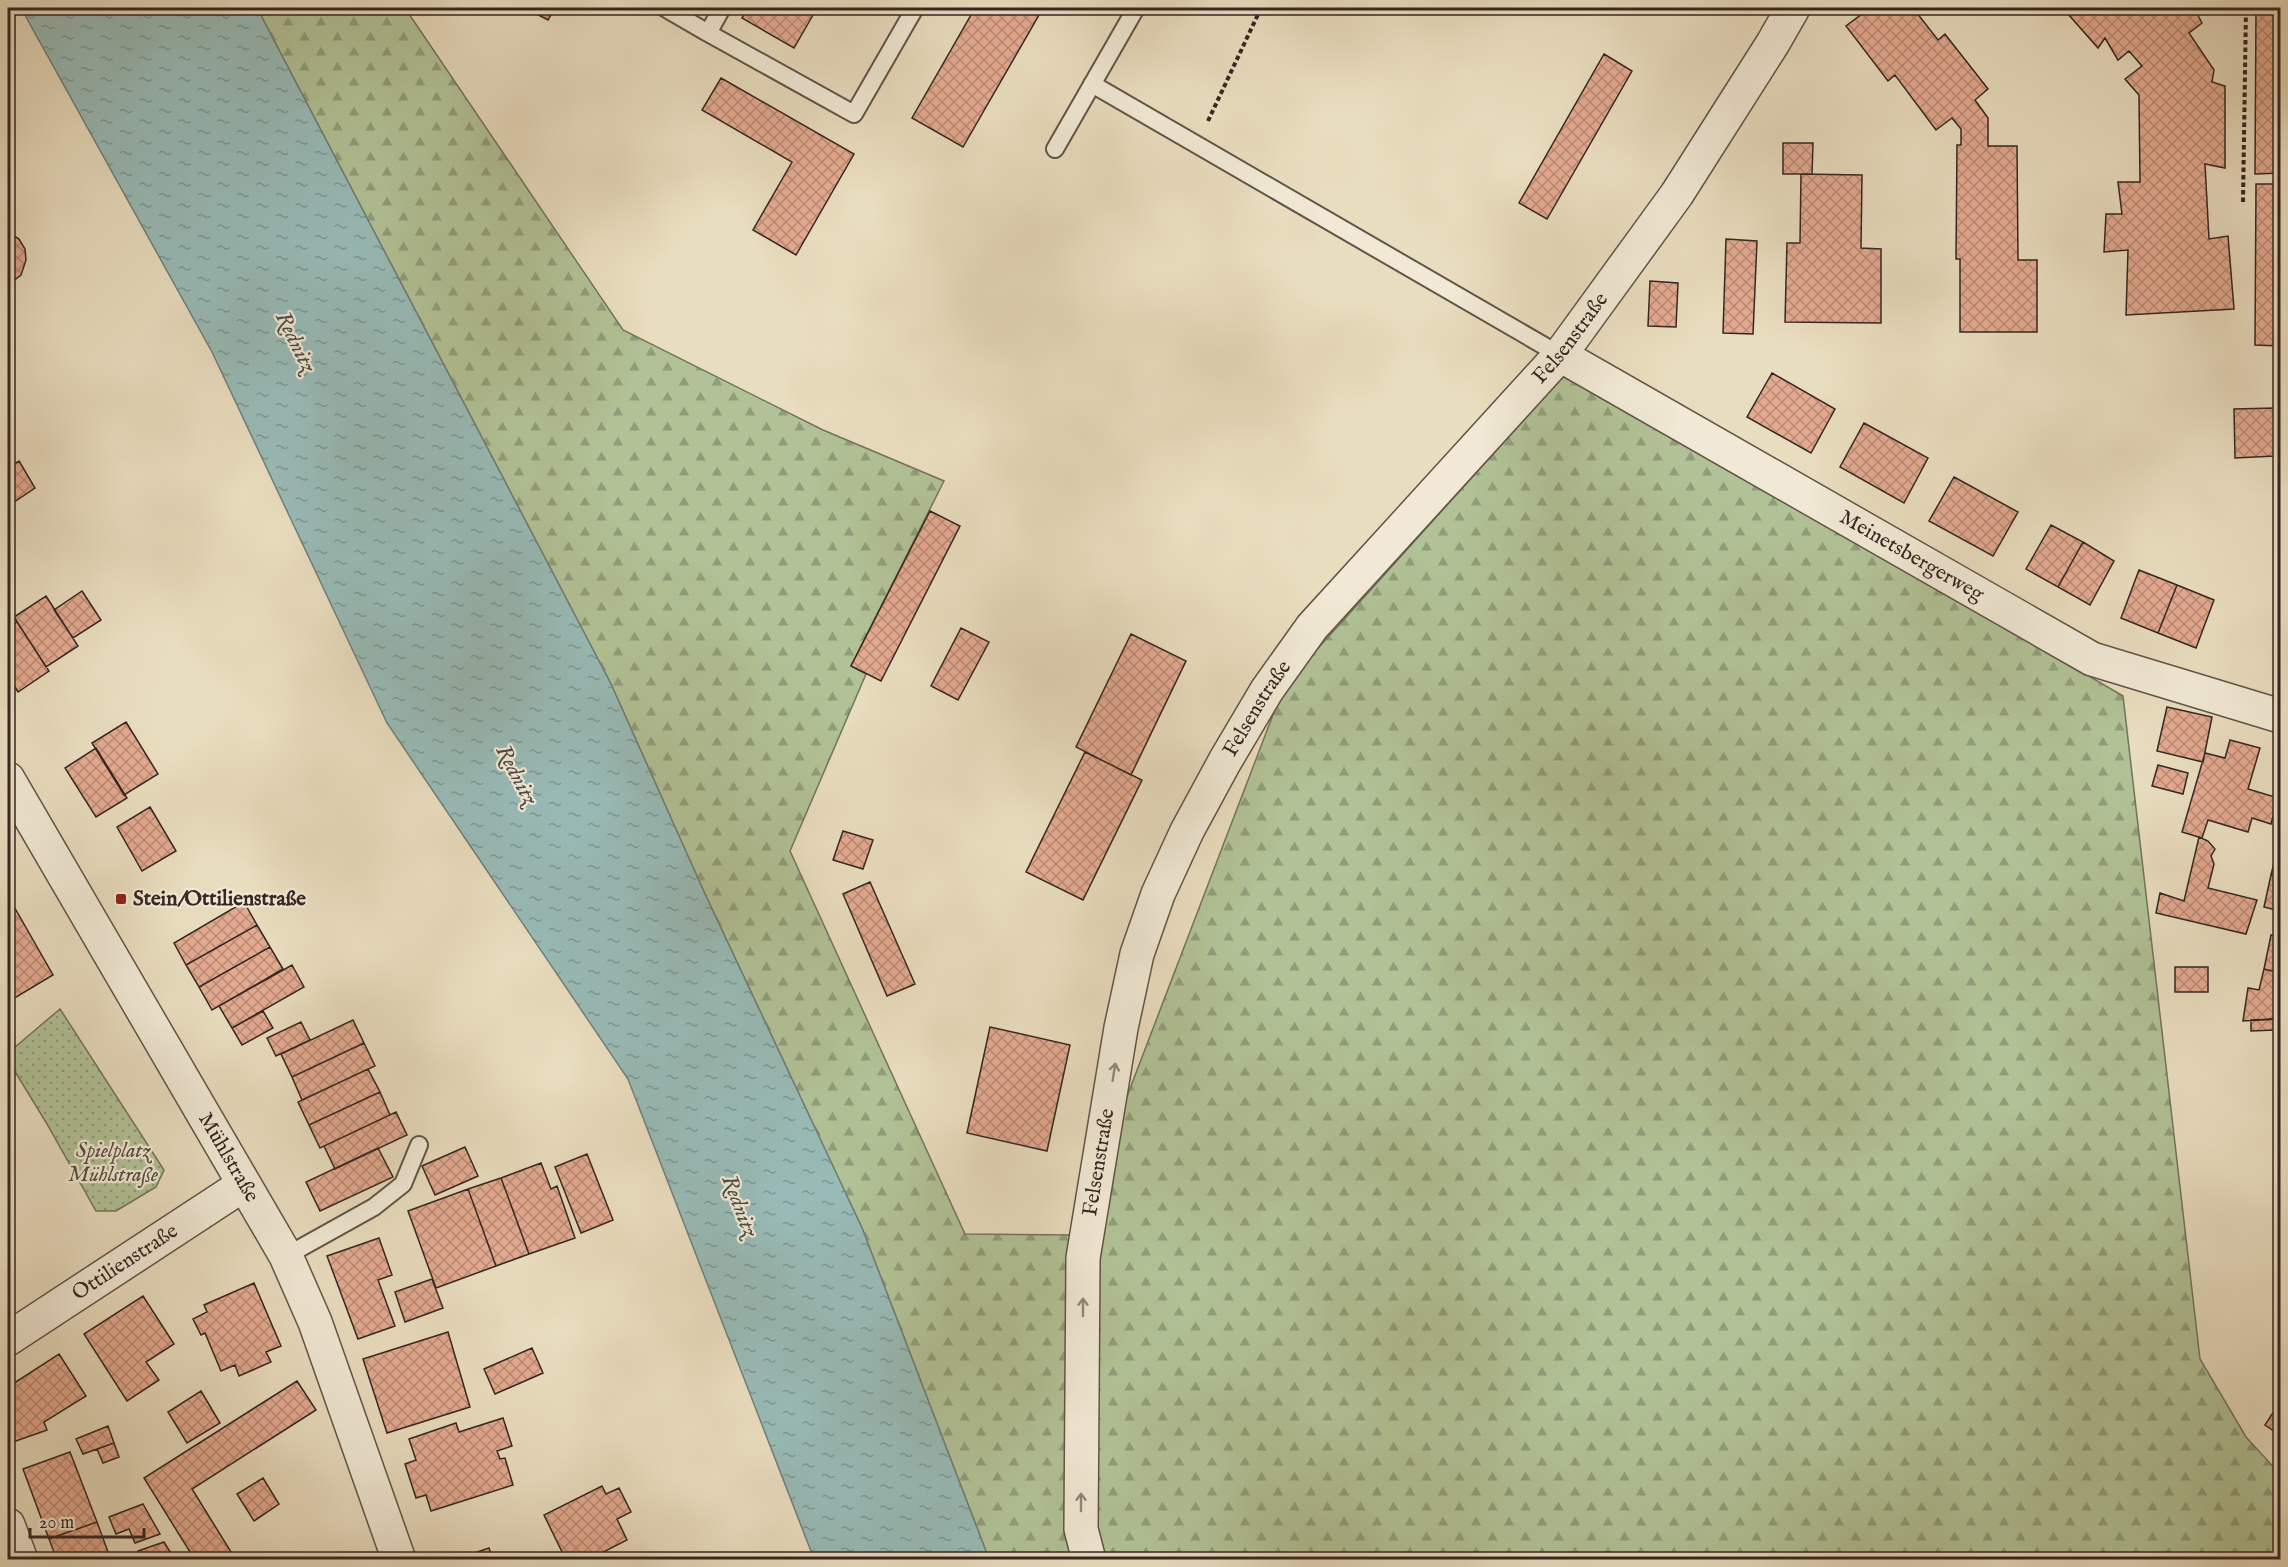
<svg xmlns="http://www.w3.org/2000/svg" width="2288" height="1567" font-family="'IM FELL English',serif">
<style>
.forest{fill:url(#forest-firs);stroke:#72745c;stroke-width:1.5}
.park{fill:url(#park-dots);stroke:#72745c;stroke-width:1.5}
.water{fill:url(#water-ripples);stroke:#707f7b;stroke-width:1.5}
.building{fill:url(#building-cross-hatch);stroke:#342622;stroke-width:1.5}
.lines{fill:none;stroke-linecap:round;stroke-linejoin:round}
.service-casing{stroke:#615449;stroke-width:20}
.minor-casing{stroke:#615449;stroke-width:36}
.tertiary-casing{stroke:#615449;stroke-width:36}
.path{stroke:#342622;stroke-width:4;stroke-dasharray:4.5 3;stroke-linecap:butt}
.service{stroke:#f1e9d5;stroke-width:16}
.minor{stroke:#f1e9d5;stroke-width:33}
.tertiary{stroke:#f1e9d5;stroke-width:33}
.oneway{stroke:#92887c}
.poi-dot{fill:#8f2418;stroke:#f1e9d5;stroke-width:2}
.labels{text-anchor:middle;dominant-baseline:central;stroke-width:4.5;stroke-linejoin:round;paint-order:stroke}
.street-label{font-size:21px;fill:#342622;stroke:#f1e9d5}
.poi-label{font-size:21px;font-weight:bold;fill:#342622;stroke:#f1e9d5;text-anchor:start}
.park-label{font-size:21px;font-style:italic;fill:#534d3f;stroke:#f1e9d5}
.water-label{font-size:22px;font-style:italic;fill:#4d4b47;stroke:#f1e9d5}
</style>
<defs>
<pattern id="forest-firs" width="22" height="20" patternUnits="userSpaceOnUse" patternTransform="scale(1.5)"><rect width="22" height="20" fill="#b1c296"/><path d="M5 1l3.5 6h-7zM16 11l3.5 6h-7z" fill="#919d7a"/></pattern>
<pattern id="park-dots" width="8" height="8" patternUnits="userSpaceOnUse" patternTransform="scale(1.5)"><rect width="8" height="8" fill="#b1c296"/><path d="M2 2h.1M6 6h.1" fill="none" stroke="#919d7a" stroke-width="1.8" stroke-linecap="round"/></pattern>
<pattern id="water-ripples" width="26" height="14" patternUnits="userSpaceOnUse" patternTransform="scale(1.5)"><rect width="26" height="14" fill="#98bbb7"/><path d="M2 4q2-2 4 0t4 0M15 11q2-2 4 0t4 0" fill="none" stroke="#7d9894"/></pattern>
<pattern id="building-cross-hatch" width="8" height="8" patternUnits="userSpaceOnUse" patternTransform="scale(1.5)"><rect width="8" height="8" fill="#e4aa90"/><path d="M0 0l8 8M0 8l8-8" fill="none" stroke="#ba8a75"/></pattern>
</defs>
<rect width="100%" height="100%" fill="#e9ddbf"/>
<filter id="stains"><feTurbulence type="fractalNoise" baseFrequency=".00333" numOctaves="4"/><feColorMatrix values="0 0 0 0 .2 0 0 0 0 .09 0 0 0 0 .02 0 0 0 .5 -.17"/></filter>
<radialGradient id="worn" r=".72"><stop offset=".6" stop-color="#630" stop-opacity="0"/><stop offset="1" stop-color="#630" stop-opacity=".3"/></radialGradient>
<path class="forest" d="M257,8H405L623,330L823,430L944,481L851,666L866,674L790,851L965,1234L1074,1235L1284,686L1568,371L2123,696L2200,1359L2246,1437L2280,1474V1559H989L862,1228L705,894L611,684Z"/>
<path class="park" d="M60,1009L164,1170L156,1187L116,1211H96L47,1124L8,1060V1053Z"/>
<path class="water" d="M21,8H257L611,684L705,894L862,1228L989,1559H814L628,1079L387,723L212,352Z"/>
<path class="building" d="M525,8H555L548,20Z
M748,8H817L794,48L742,18Z
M975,8H1043L963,147L912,118Z
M1870,8H1913L1938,40L1945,34L1988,89L1975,100L1988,118V146H2017L2018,260H2037V332H1960V259H1956L1957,145H1961V129L1952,118L1936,130L1895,75L1888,81L1846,26Z
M2075,8H2194L2202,23L2189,33L2214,70L2212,82L2225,86V168L2205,164L2209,239L2228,236L2234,309L2126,315L2128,250L2104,252L2106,214H2122L2118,182H2140L2139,95L2125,79L2142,66L2129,51L2118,60L2105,38L2098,48L2068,14Z
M2256,8H2280V173L2255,174Z
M1604,54L1632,71L1547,219L1519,203Z
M721,78L854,154L796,255L753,230L792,162L702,110Z
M1783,143H1813L1812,174H1783Z
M1801,174L1862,175L1861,248L1881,249V323L1785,322L1787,243H1800Z
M2256,184H2280V346L2255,345Z
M8,232L19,239L25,249L26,260L21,275L8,285Z
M1726,239L1757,241L1753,334L1723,333Z
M1650,281L1678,283L1676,327L1648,326Z
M1772,373L1835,409L1811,453L1747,417Z
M2274,408L2275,456L2235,458L2234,409Z
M1864,423L1928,458L1904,503L1840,467Z
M19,461L35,488L8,506V468Z
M1954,477L2018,512L1993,556L1929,521Z
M930,511L960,526L881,681L851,666Z
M2051,525L2083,542L2058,587L2026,569Z
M2083,542L2114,561L2090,605L2058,587Z
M2139,570L2177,585L2158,633L2121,618Z
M2177,585L2214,600L2196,648L2158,633Z
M82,591L101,620L73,638L54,610Z
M46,596L78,646L46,667L14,617Z
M17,622L49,671L18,692L8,676V628Z
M961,628L989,642L958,700L931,686Z
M1131,634L1186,661L1131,775L1076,747Z
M2167,707L2212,717L2203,762L2157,751Z
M126,722L158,774L124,795L92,743Z
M2230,740L2260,748L2248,789L2278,798L2271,824L2252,818L2248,832L2208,820L2202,838L2182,832L2205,753L2225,758Z
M96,748L127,798L96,817L65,768Z
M1085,752L1142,780L1083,900L1026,872Z
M2158,765L2188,773L2183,794L2152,786Z
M150,807L176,851L142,871L117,827Z
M843,831L873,840L863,869L833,860Z
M2199,837L2208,841L2215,849L2211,856L2214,864L2208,888L2257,900L2246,934L2156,913L2160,893L2184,901Z
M2278,847H2280V877L2271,875Z
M2271,875L2280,877V911L2264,907Z
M870,882L915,984L887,996L843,894Z
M8,896L53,975L8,1002Z
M244,902L257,925L186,965L174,943Z
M257,925L270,947L199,987L186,965Z
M2271,935L2280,937V973L2264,969Z
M270,947L283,969L212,1010L199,987Z
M292,965L304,987L232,1028L219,1006Z
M2175,967H2208V992H2175Z
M2264,969L2280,973V1019L2243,1021L2248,988L2259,990Z
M263,1011L273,1028L242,1045L232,1028Z
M2274,1019L2275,1030L2251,1031V1020Z
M353,1020L364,1043L292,1077L281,1054Z
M301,1022L310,1040L276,1056L267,1038Z
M990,1027L1070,1045L1047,1151L967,1133Z
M364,1043L375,1066L302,1100L292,1077Z
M368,1069L380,1092L309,1125L298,1102Z
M380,1092L390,1115L320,1148L309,1125Z
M396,1112L407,1135L335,1169L324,1146Z
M465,1147L478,1176L435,1195L422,1166Z
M378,1148L393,1177L320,1211L306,1182Z
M587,1154L613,1220L581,1233L555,1167Z
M541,1163L551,1189L557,1186L575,1238L529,1254L501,1178Z
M501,1178L529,1254L496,1266L468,1189Z
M468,1189L496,1266L436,1288L408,1211Z
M379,1238L392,1275L378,1280L395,1326L358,1339L327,1256Z
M432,1279L443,1308L405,1322L395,1292Z
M254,1283L281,1346L266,1352L271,1362L239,1376L235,1365L221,1371L205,1333L201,1335L193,1319L207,1312L204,1305Z
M143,1296L174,1344L146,1362L159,1380L127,1401L84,1334Z
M448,1332L470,1407L387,1433L363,1359Z
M532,1348L543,1373L495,1394L484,1369Z
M59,1354L86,1396L44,1422L47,1430L13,1442L8,1427V1387Z
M297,1381L316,1410L192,1489L236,1560H195L144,1478Z
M201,1391L220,1423L187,1443L168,1412Z
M2280,1402V1435L2265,1425Z
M503,1418L512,1446L497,1451L500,1459L505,1458L513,1485L431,1511L426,1495L416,1498L405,1464L416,1460L409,1439L456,1423L459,1432Z
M108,1426L114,1443L83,1454L76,1439Z
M114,1443L119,1457L103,1463L97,1449Z
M70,1452L97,1522L49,1539L23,1469Z
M263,1478L279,1504L254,1521L237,1494Z
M602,1486L606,1494L619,1488L631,1512L617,1519L627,1540L588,1560H566L544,1515Z
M143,1504L160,1534L135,1543L129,1529L116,1534L109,1517Z
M97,1522L111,1560H57L49,1539Z
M164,1542L175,1560H141L138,1551Z
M489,1548L493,1560H454Z"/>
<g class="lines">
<defs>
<path id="service" d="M665,8L708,33
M722,8L708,33L854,114L915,8
M1092,84L1560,355
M1055,149L1136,8
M286,1256L374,1207L403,1184L419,1145"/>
<g id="minor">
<path id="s1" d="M1560,355L2092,659L2280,716"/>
<path id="s2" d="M8,1339L243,1185"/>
<path d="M8,1525L21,1560"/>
<path id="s3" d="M1089,1560L1081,1529L1083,1258L1121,1028L1137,954L1158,894L1187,831L1225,761L1267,690L1312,627L1560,355L1677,194L1773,43L1793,8"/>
</g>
<g id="tertiary">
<path id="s4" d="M8,779L286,1256L315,1322L399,1560"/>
</g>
</defs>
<use href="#service" class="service-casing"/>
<use href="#minor" class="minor-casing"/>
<use href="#tertiary" class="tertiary-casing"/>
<path class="path" d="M1208,121L1261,8
M2243,202L2246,8"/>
<use href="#service" class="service"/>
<use href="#minor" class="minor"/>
<use href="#tertiary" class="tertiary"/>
</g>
<defs><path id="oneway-shaft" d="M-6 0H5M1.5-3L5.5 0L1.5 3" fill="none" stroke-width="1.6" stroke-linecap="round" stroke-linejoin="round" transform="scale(1.5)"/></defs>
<g class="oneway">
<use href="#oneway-shaft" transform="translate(1114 1072) rotate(-81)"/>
<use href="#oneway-shaft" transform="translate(1083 1307) rotate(-90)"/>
<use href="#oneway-shaft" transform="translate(1081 1502) rotate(-90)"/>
</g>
<rect class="poi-dot" x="115" y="893" width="12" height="12" rx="3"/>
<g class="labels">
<g class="street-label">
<text stroke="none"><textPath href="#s3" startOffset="1372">Felsenstraße</textPath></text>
<text stroke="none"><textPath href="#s1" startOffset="405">Meinetsbergerweg</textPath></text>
<text stroke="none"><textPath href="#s3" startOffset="886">Felsenstraße</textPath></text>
<text stroke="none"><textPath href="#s4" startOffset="438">Mühlstraße</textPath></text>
<text stroke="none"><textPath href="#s3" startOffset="400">Felsenstraße</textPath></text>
<text stroke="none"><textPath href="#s2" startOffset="140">Ottilienstraße</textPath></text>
</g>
<g class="poi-label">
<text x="133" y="899">Stein/Ottilienstraße</text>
</g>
<g class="park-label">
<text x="113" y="1151">Spielplatz<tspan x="113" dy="24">Mühlstraße</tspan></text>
</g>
<g class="water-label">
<text transform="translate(295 342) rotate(64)">Rednitz</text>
<text transform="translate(516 775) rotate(62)">Rednitz</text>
<text transform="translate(739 1206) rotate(69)">Rednitz</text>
</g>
</g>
<rect width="2288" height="1567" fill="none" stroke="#e9ddbf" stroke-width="30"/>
<rect x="9" y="9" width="2270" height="1549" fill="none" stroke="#342622" stroke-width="3"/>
<rect x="15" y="15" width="2258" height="1537" fill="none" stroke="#342622" stroke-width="1.5"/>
<path d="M30 1528v9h114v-9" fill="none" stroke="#342622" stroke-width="3"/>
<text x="39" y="1528" font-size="18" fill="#342622" stroke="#f1e9d5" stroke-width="4.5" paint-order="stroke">20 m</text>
<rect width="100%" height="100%" filter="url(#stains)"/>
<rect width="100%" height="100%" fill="url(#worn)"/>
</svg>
